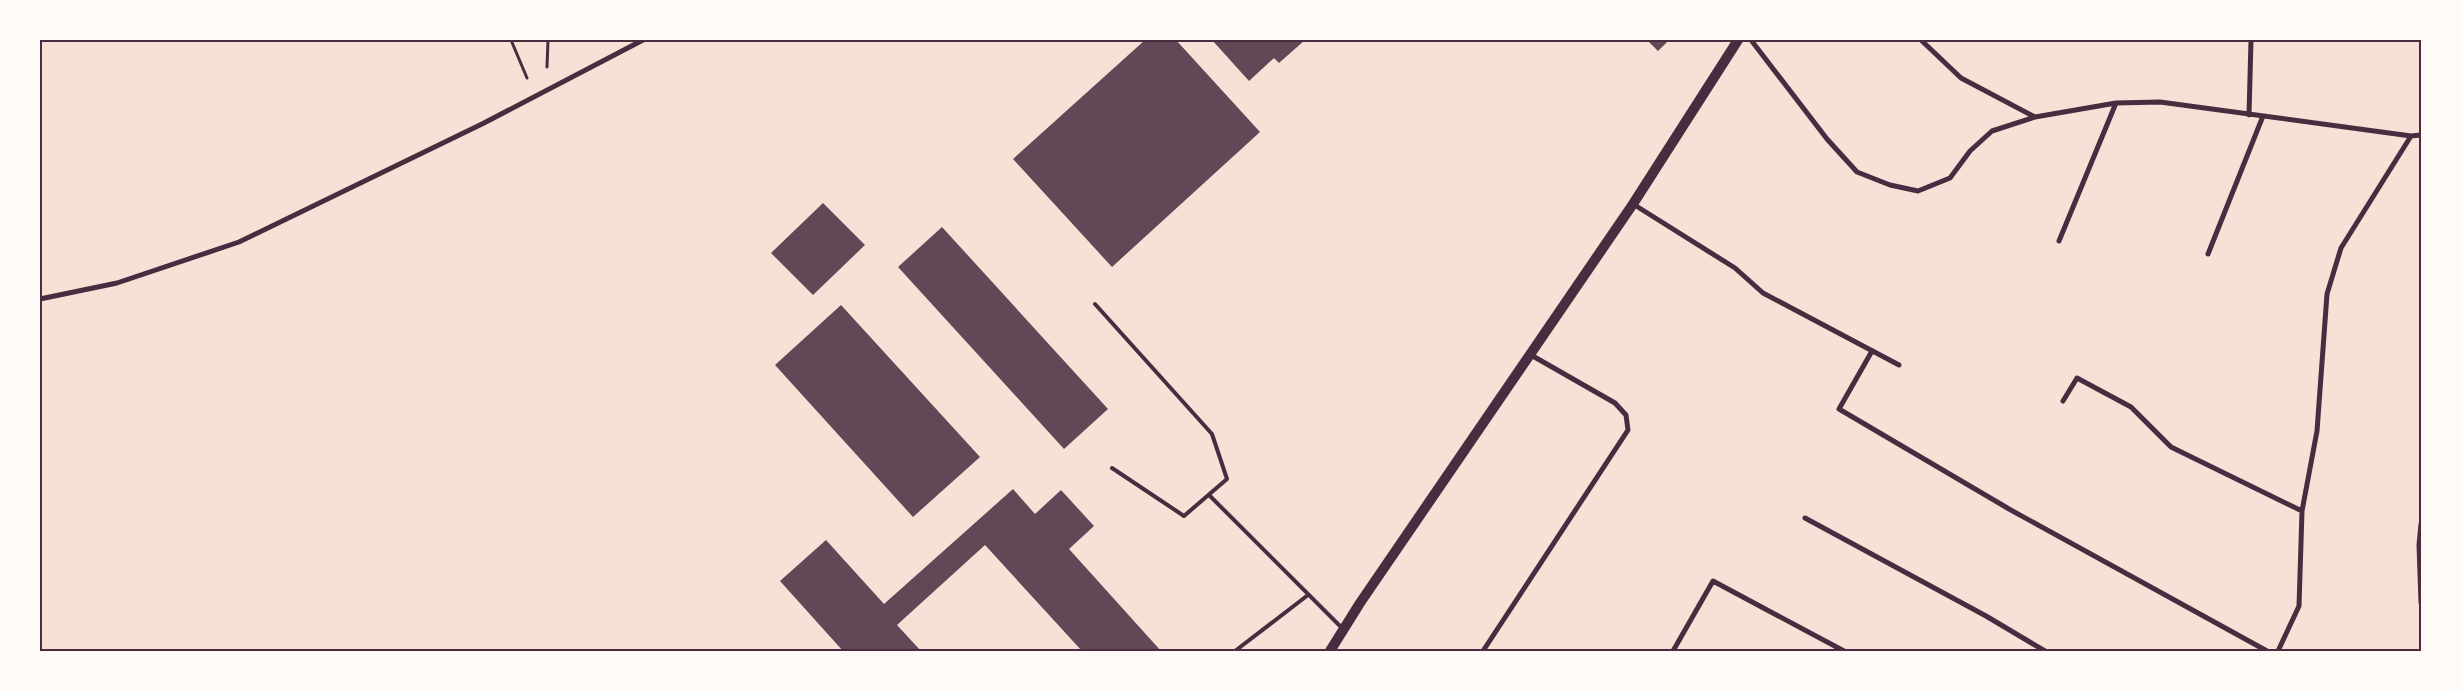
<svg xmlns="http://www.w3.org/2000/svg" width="2461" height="691" font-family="'Archivo Narrow',sans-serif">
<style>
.building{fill:#644757}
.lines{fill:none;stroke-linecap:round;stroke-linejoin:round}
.path{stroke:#4a2c40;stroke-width:3}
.service{stroke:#4a2c40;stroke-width:4}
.minor{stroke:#4a2c40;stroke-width:5}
.secondary{stroke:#4a2c40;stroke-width:10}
.neatline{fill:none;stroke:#4a2c40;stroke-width:2}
</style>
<rect width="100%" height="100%" fill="#f7e1d7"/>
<path class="building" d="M1145,40H1176L1260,132L1112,267L1013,159Z
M1212,40H1305L1279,63L1274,58L1249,81Z
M1647,40H1669L1658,51Z
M823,203L865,245L813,295L771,253Z
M942,227L1108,409L1064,449L898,267Z
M841,305L980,457L913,517L775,365Z
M1013,489L1035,514L1061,490L1094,526L1069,549L1161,651H1082L985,545L897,625L921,651H843L780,581L826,540L884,604Z"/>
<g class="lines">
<path class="path" d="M511,40L527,78
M547,67L548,40"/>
<path class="service" d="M1095,304L1212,434L1227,479L1184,516L1112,468
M1209,495L1343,629
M1235,651L1308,595"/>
<path class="minor" d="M1751,40L1827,139L1857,172L1890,185L1918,191L1950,178L1970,151L1992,131L2035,117
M1921,40L1961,78L2035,117L2116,103L2160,102L2411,136
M2249,115L2251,40
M1633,204L1735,268L1763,293L1899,365
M2059,241L2116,103
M2208,254L2263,116
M40,299L117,283L239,242L484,123L643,40
M1872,351L1839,409L2009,509L2267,651
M2063,401L2077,378L2131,407L2171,447L2302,511
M1805,518L1986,616L2045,651
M2421,524L2419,545L2421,603
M1483,651L1628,430L1626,415L1615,403L1531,355
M1673,651L1713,581L1844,651
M2278,651L2299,606L2302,511L2317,431L2327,294L2341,248L2411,136L2421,135"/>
<path class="secondary" d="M1330,651L1360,603L1633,204L1738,40"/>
</g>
<rect width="2461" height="691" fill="none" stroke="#fffaf5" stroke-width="82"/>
<rect x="41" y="41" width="2379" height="609" class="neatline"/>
</svg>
